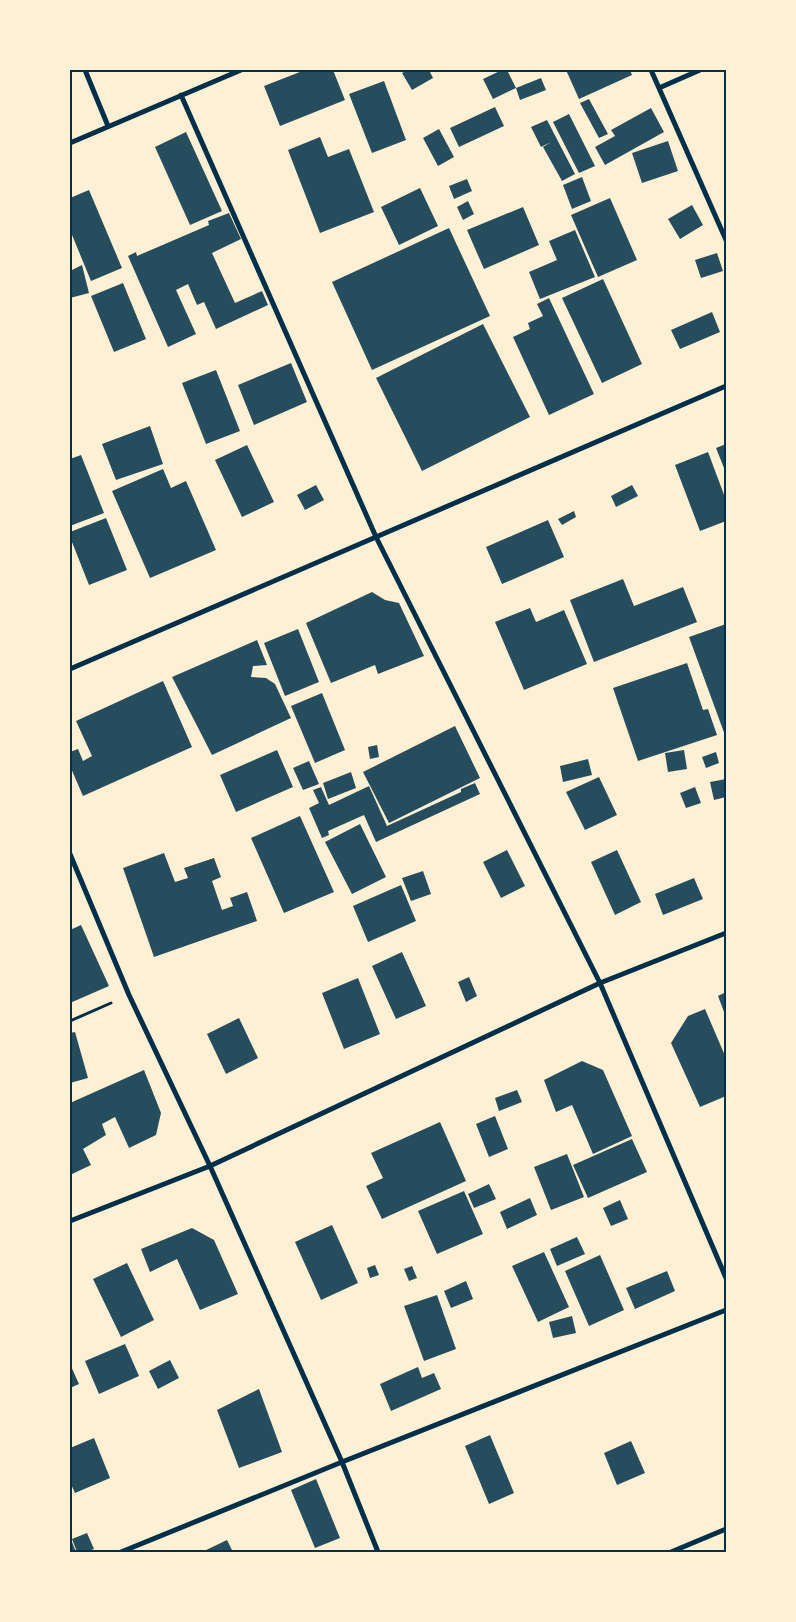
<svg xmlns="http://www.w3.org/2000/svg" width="796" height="1622" font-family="'Exo 2',sans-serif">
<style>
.building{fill:#264d5e}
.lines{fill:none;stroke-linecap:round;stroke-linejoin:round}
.path{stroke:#003049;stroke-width:3}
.minor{stroke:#003049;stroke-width:5}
.neatline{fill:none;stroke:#003049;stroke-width:2}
</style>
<rect width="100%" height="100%" fill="#fdf0d5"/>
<path class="building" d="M305,70H333L345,100L280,126L264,86Z
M408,70H429L433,78L412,90L402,73Z
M502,70H507L516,88L493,99L483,79Z
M566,70H630L632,75L579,99Z
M541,78L546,90L520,100L516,88Z
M384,81L406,140L372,153L349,94Z
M589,99L608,134L599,138L580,103Z
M495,107L504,126L459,147L450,128Z
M651,108L664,132L605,165L595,147L615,136L611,130Z
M569,114L595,166L579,173L553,122Z
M547,120L575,174L562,181L543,147L551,142L541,147L531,127Z
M439,129L454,157L438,166L423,138Z
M186,132L222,211L190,225L155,147Z
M320,137L328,157L349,149L374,212L320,233L288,150Z
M668,141L678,171L642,183L632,153Z
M582,177L591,201L572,209L563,185Z
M467,179L472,191L454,199L449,186Z
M420,188L438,226L399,245L381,207Z
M89,190L122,268L91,281L70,230V198Z
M610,198L637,260L598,277L571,215Z
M468,201L474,214L463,220L457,207Z
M692,205L703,225L680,239L668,219Z
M523,207L539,245L484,269L467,230Z
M229,213L241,239L212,253L235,303L262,291L268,305L216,329L204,302L197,305L188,284L176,290L196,334L168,347L128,256L136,252L137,256L209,225L208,221Z
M449,228L490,316L372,370L332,282Z
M575,230L595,277L540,299L529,272L557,260L549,241Z
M717,253L723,271L701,278L695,260Z
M82,265L89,293L70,298V271Z
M603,279L642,364L602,383L562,298Z
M123,283L146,339L114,352L91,296Z
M549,298L594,394L549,415L513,337L530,329L528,323L543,316L537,304Z
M712,312L720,332L680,349L671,330Z
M483,324L530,417L422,471L376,378Z
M291,363L307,402L254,425L238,385Z
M216,370L240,431L206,444L182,383Z
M150,426L163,464L116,480L102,444Z
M726,444V473L716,448Z
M247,445L274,502L242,517L215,460Z
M708,452L726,500V521L700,531L675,465Z
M81,455L104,513L70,526V459Z
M163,469L171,488L186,481L216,550L150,578L112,491Z
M316,485L324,500L305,510L297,495Z
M632,485L638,496L616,507L611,496Z
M574,511L576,517L562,525L558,519Z
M106,518L127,570L89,585L70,537V532Z
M548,520L564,557L502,584L486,547Z
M623,579L634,606L683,587L697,622L594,662L570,600Z
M372,592L385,600L399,603L424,656L378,674L375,665L331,683L306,623Z
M530,608L536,622L564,610L587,664L524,690L495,622Z
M726,624V738L689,637Z
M298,629L319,682L285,696L264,643Z
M257,640L267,665L253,666L251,677L266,678L275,684L291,718L212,755L172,677Z
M687,663L703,710L708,709L717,735L638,761L613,688Z
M163,681L192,747L83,796L70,766V752L78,749L83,761L92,756L76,721Z
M322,693L345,750L315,763L291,706Z
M455,726L480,778L389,823L363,772Z
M377,745L379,757L370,759L368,747Z
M277,750L293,787L236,812L220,775Z
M684,750L687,769L668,772L665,753Z
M716,752L719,763L706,768L702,757Z
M588,759L592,775L563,782L560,766Z
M309,761L319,784L303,790L293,768Z
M351,772L356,788L328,799L323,783Z
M599,777L617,815L585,830L566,792Z
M726,779V797L714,800L710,782Z
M475,783L480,794L376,842L364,815L328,831L329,835L322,838L309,808L319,803L313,790L321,787L329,805L369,786L387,826L461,792V789Z
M695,787L701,803L686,808L680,793Z
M300,816L334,892L284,913L251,838Z
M360,824L386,877L352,894L325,842Z
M507,850L525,886L501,898L483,862Z
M617,850L641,902L615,915L591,862Z
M164,853L175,882L188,878L184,868L214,858L221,877L212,881L222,910L233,906L230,898L247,892L257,921L154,957L123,868Z
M423,871L431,894L411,901L402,878Z
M694,878L703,899L663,915L655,894Z
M401,885L416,921L368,942L353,906Z
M81,925L109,986L70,1003V930Z
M402,952L426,1006L396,1019L372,966Z
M469,977L477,996L466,1002L458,982Z
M358,978L380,1034L344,1049L322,993Z
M726,992V1017L718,996Z
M705,1009L726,1058V1096L700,1107L671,1043L688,1016Z
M239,1018L258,1058L226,1074L207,1034Z
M75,1032L88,1078L70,1083V1033Z
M582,1061L603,1070L632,1136L593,1154L572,1105L556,1112L544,1080Z
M144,1070L161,1113L156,1135L129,1148L115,1117L102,1124L106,1135L83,1149L91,1165L70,1175V1103Z
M517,1090L522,1102L499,1111L495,1098Z
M495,1116L508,1149L489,1157L476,1124Z
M440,1122L466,1181L382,1219L366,1186L383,1178L371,1153Z
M632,1139L647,1172L588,1198L573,1165Z
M567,1154L584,1197L551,1210L534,1167Z
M489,1184L496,1199L474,1208L468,1194Z
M464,1191L483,1234L437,1254L418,1211Z
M530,1198L537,1215L507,1229L500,1212Z
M620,1200L628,1219L611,1226L603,1208Z
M332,1225L358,1283L321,1300L295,1242Z
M192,1228L214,1240L238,1294L200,1310L177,1259L150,1272L141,1249Z
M577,1237L585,1254L557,1266L550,1249Z
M544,1252L569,1307L538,1322L512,1266Z
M600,1255L624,1310L589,1326L565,1271Z
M127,1263L154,1320L121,1337L93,1279Z
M375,1265L379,1275L370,1278L367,1268Z
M412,1266L417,1278L409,1281L404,1269Z
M667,1271L675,1291L635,1309L626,1288Z
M466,1281L473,1299L451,1308L444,1291Z
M437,1295L456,1349L424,1361L404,1306Z
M572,1316L576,1333L553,1338L549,1322Z
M125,1344L139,1376L99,1394L85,1361Z
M170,1360L179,1378L158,1389L149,1371Z
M70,1364L79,1384L70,1388Z
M418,1367L422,1378L434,1373L441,1389L391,1411L380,1384Z
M259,1389L282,1452L239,1468L217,1410Z
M490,1435L514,1493L489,1504L465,1446Z
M94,1438L110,1478L75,1493L70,1482V1448Z
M631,1441L645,1473L617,1485L604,1453Z
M316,1479L340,1538L315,1548L291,1490Z
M87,1533L94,1549L86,1552H77L72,1539Z
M70,1537L76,1552H70Z
M227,1540L233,1552H202Z"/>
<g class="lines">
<path class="path" d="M70,1021L111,1003"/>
<path class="minor" d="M85,70L108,126
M651,70L726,240
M659,88L700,70
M181,95L376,537L600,983L726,1278
M70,143L241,70
M70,669L726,386
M70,854L129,995L210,1166L342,1462L378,1552
M70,1221L210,1166L600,983L726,933
M121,1552L342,1462L726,1310
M671,1552L726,1529"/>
</g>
<rect width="796" height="1622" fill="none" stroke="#fdf0d5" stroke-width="142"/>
<rect x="71" y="71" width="654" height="1480" class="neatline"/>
</svg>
